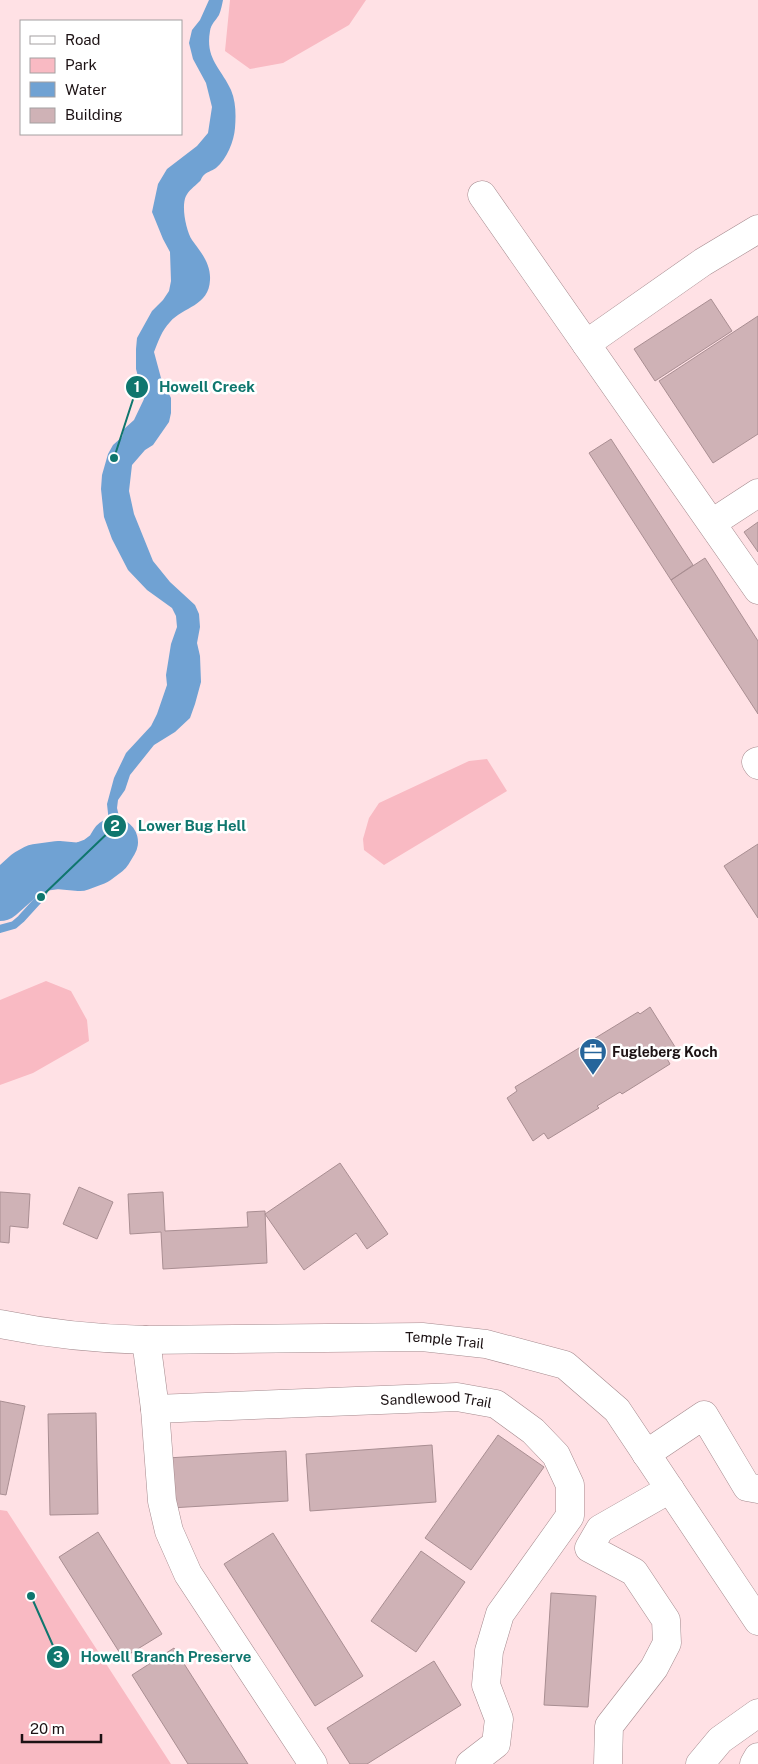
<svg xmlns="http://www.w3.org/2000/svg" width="758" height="1764" font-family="'Public Sans',sans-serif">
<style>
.green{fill:#f9bac3}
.water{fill:#70a2d3}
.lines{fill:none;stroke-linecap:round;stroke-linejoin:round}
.stream{stroke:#70a2d3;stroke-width:8}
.river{stroke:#70a2d3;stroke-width:48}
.building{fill:#cfb2b6;stroke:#a98e92}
.minor-casing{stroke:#a58a8e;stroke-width:29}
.major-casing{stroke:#a58a8e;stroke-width:29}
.minor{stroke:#fff;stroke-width:28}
.major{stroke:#fff;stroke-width:28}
.labels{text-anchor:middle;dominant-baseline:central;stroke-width:5;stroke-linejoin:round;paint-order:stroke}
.poi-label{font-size:14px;font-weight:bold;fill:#1c1214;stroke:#fff;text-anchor:start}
.street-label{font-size:14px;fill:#1c1214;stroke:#fff}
.leader{fill:none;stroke:#0f766e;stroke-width:2}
.callout-dot{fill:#0f766e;stroke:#fff;stroke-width:2}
.mark-label{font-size:15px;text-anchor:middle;font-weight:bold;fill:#fff}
.callout-label{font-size:15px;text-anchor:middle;font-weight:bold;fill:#0f766e;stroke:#fff;stroke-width:5;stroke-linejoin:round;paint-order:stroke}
</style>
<rect width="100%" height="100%" fill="#ffe1e5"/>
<path class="green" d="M230,0H366L349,25L283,63L250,69L225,51Z
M487,759L507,791L384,865L364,850L363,839L369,818L379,803L469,761Z
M46,981L71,991L87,1020L89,1041L33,1073L0,1085V1000Z
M0,1510L7,1511L171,1764H0Z"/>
<path class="water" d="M209,0H223C222,5 221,10 219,15C216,20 211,24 210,31C205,59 221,68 231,90C236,102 236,115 235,128C234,141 227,159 216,168C212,171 206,172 203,176C201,178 201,181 199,182C194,187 189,190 186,196C181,206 186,231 192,240C201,252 211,264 210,280C209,306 183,307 170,322C162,330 158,342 154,352L161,378L171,398V413L169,422L153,445L145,450L132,465L129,491L134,514L153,561L170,582L195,605L199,614L200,627L197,643L200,656L201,682L195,704L190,718L175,732L154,745L130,775L125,790L118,800L117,808L122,829L120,847L115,853L101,864L87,872L77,876H64L62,868L59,867L58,863L92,855L106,847L110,832L107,804L114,778L126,753L151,726L157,714L167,685L166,675L171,644L177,627L176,616L172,608L147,590L128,570L112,539L104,517L101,489L102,475L108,454L113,445L122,437L124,429L134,420L144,399L136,369V349L137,338L152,311L163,300L169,291L171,281L170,252L163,239L152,212L158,184L167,169L197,146L208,133L212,107L206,83L193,59L189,43L192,30L200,20Z"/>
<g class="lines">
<path class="stream" d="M0,929L14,925L21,919L41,897L48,882L55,876L61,873L73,872"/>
<path class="river" d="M0,897L27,873L36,868L58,865L80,867L96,861L108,852L114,842"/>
</g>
<path class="building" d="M711,299L732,331L655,381L634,349Z
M758,316V434L713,463L659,381Z
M611,439L693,565L671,580L589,453Z
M758,522V552L744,532Z
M705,558L758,641V714L671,580Z
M758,844V918L724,866Z
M650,1007L677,1050L666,1057L670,1064L622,1094L620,1092L597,1106L599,1108L548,1139L544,1133L533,1141L507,1098L517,1091L515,1087L638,1012L640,1014Z
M340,1163L388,1234L367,1249L356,1233L304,1270L265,1214Z
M79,1187L113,1202L97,1239L63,1224Z
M0,1192L30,1194L28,1228L10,1226L9,1243L0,1242Z
M163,1192L165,1231L248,1227L247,1212L265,1211L267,1263L163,1269L161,1232L130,1234L128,1194Z
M0,1401L25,1406L6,1495L0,1494Z
M96,1413L98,1514L50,1515L48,1414Z
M498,1435L544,1467L471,1570L425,1538Z
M432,1445L436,1502L310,1511L306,1454Z
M286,1451L288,1501L170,1508L167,1458Z
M98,1532L162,1634L123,1658L59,1557Z
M273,1533L363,1676L315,1706L224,1564Z
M421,1551L465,1582L416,1652L371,1621Z
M551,1593L596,1596L588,1707L544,1705Z
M174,1648L248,1764H188L132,1675Z
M434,1661L461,1705L367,1764H350L327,1728Z"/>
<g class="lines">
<defs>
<g id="minor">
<path d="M482,195L758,590"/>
<path d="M586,344L703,262L758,229"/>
<path d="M712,523L758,493"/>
<path d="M758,761L756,762L758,765"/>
<path id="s1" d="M0,1324C49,1334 97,1339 146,1340L422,1337L486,1344L565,1365L617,1410L758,1621"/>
<path d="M146,1340L155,1409"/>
<path d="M646,1454L704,1415L747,1487L758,1489"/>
<path id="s2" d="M313,1764L188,1574L169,1531L162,1501L155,1409L457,1397L496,1404L533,1431L556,1455L570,1485V1516L500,1614L489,1651L486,1685L499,1719L496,1744L470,1764"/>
<path d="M608,1764L609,1726L654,1668L667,1643L666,1620L634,1572L589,1548L600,1529L670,1489"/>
</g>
<path id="major" d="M700,1764L720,1740L758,1713
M754,1764L758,1757"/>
</defs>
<use href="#minor" class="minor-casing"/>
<use href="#major" class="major-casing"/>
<use href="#minor" class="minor"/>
<use href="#major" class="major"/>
</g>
<defs>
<symbol id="office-pin" viewBox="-11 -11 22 30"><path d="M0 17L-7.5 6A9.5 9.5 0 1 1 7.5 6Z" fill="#26659b" stroke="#fff"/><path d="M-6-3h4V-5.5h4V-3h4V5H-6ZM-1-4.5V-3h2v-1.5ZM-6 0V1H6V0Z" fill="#fff"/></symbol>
</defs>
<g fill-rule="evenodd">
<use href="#office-pin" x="577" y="1036" width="32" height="43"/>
</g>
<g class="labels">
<g class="poi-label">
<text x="612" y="1052">Fugleberg Koch</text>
</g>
<g class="street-label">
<text stroke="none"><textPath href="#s1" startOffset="446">Temple Trail</textPath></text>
<text stroke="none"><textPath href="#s2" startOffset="679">Sandlewood Trail</textPath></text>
</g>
</g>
<path class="leader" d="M114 458L137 387M41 897L115 826M31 1596L58 1657"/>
<g class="callout-dot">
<circle cx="114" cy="458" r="5"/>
<circle cx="41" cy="897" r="5"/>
<circle cx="31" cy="1596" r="5"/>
<circle cx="137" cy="387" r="12"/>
<circle cx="115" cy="826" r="12"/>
<circle cx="58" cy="1657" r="12"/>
</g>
<g class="mark-label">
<text x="137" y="392">1</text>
<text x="115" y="831">2</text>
<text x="58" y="1662">3</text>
</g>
<g class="callout-label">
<text x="207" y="392">Howell Creek</text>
<text x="192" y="831">Lower Bug Hell</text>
<text x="166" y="1662">Howell Branch Preserve</text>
</g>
<rect x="20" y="20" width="162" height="115" fill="#ffffff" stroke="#a4a0a1"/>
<rect x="30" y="36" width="25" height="8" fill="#ffffff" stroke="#a4a0a1"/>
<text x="65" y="45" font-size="15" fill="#1c1214">Road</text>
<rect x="30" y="58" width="25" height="15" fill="#f9bac3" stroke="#a4a0a1"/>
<text x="65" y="70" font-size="15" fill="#1c1214">Park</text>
<rect x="30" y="82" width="25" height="15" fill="#70a2d3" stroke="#a4a0a1"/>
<text x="65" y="95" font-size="15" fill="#1c1214">Water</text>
<rect x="30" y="108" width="25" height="15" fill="#cfb2b6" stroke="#a4a0a1"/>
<text x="65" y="120" font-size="15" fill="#1c1214">Building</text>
<path d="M22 1734v8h79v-8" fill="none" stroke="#1c1214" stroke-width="2.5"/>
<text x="30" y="1734" font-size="15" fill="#1c1214" stroke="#ffffff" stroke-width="4" paint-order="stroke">20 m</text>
</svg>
